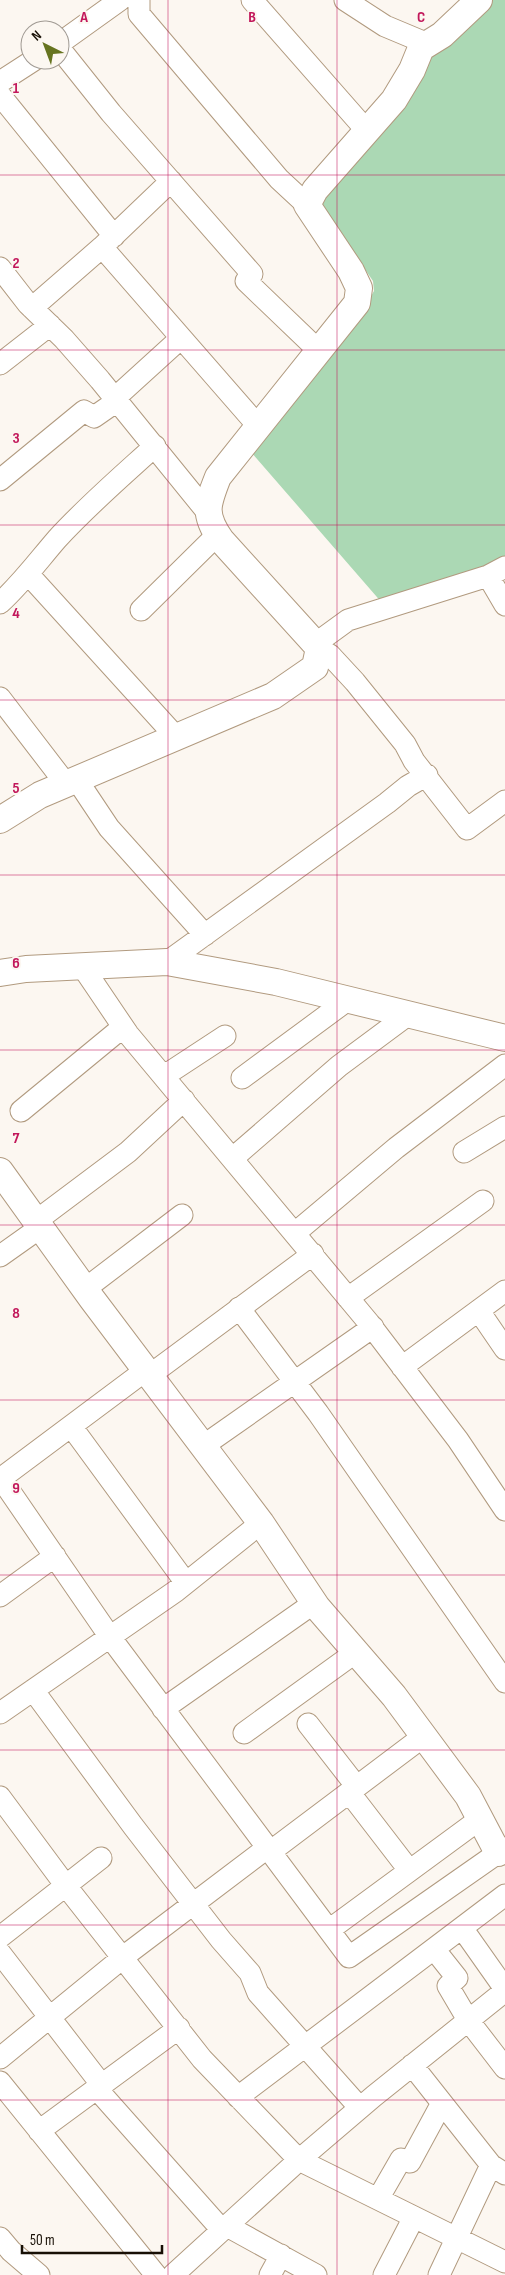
<svg xmlns="http://www.w3.org/2000/svg" width="505" height="2275" font-family="'Sofia Sans Condensed',sans-serif">
<style>
.green{fill:#abd8b4}
.lines{fill:none;stroke-linecap:round;stroke-linejoin:round}
.minor-casing{stroke:#b19a7f;stroke-width:23}
.tertiary-casing{stroke:#b19a7f;stroke-width:28}
.minor{stroke:#fff;stroke-width:21}
.tertiary{stroke:#fff;stroke-width:26}
.grid{fill:none;stroke:#c2185b;stroke-width:1;stroke-opacity:0.55}
.grid-label{font-size:16px;text-anchor:middle;font-weight:bold;fill:#c2185b;stroke:#fcf7f1;stroke-width:4;stroke-linejoin:round;paint-order:stroke}
</style>
<rect width="100%" height="100%" fill="#fcf7f1"/>
<path class="green" d="M492,0H505V558L477,573L383,604L251,452L366,305L374,291L373,281L319,202L432,53Z"/>
<g class="lines">
<defs>
<path id="minor" d="M139,0V14L279,179L307,205
M252,0L367,131
M345,0L385,26L428,44
M60,43L120,0
M60,49L111,113L252,274L246,281L319,351
M0,82L34,60
M0,95L114,236
M102,247L259,427
M0,268L28,304L64,339L100,380L208,513
M32,308L102,247L171,181
M0,364L50,325
M115,398L181,338
M0,480L84,411L94,417L117,401
M29,575L177,738
M488,576L505,605
M0,603C22,583 38,561 57,539C87,506 122,476 155,446
M141,610L217,535
M315,644L348,620L488,576L505,567
M319,648L330,655L355,682L405,744L414,761L467,829L505,801
M0,698L66,784
M77,780L109,828L205,935
M167,962L387,803L408,786L427,775
M82,966L128,1034L369,1323L458,1440L505,1510
M164,1076L225,1036
M242,1078L349,999
M21,1111L123,1027
M464,1152L505,1127
M233,1158L339,1066L409,1014
M36,1221L128,1152L184,1100
M295,1233L396,1148L505,1065
M0,1256L41,1227
M85,1289L182,1215
M348,1298L483,1201
M239,1308L318,1413L505,1682
M479,1311L505,1349
M402,1367L505,1291
M150,1375L313,1254
M71,1426L186,1583
M203,1446L373,1327
M0,1477L110,1637L349,1957L505,1848
M0,1479L146,1370
M0,1596L55,1556
M33,1690L133,1826L221,1940L250,1973L258,1993L360,2108
M163,1709L314,1603
M0,1713L176,1591L261,1523
M308,1724L357,1787
M244,1733L356,1652
M349,1792L409,1870
M0,1797L66,1886L202,2059L299,2160L505,2262
M270,1852L424,1736
M462,1928L505,1989
M329,1930L480,1819
M0,1937L101,1858
M434,1949L457,1978L448,1986L468,2020L505,2068
M0,1953L101,2084
M0,2058L131,1951L267,1848
M412,2065L491,2165L505,2174
M0,2082L156,2275
M96,2088L222,2230
M238,2097L505,1895
M39,2131L179,2028
M378,2199L401,2159L410,2162L442,2103
M227,2226L316,2275
M0,2238L11,2251L39,2275
M173,2275L299,2160L374,2096L505,1991
M270,2275L281,2255
M384,2275L414,2217
M439,2275L491,2165"/>
<path id="tertiary" d="M0,820L40,795L273,696L315,667L319,648L221,540C203,514 207,505 218,477L357,303L359,288L351,271L307,205L315,190L394,100L412,70L421,48L442,35L479,0
M0,973L26,969L167,962L276,982L505,1038
M0,1171L92,1299L261,1523L317,1607L394,1696L468,1796L498,1853"/>
</defs>
<use href="#minor" class="minor-casing"/>
<use href="#tertiary" class="tertiary-casing"/>
<use href="#minor" class="minor"/>
<use href="#tertiary" class="tertiary"/>
</g>
<path class="grid" d="M168,0V2275M337,0V2275M0,175H505M0,350H505M0,525H505M0,700H505M0,875H505M0,1050H505M0,1225H505M0,1400H505M0,1575H505M0,1750H505M0,1925H505M0,2100H505"/>
<g class="grid-label">
<text x="84" y="22">A</text>
<text x="252" y="22">B</text>
<text x="421" y="22">C</text>
<text x="16" y="93">1</text>
<text x="16" y="268">2</text>
<text x="16" y="443">3</text>
<text x="16" y="618">4</text>
<text x="16" y="793">5</text>
<text x="16" y="968">6</text>
<text x="16" y="1143">7</text>
<text x="16" y="1318">8</text>
<text x="16" y="1493">9</text>
</g>
<g transform="translate(45 45) rotate(318)"><circle r="24" fill="#fcf7f1" stroke="#a09a93"/>
<path d="M0-4L9 19L0 12L-9 19Z" fill="#667420"/>
<text y="-8" font-size="14" font-weight="bold" text-anchor="middle" fill="#170f05">N</text>
</g>
<path d="M22 2245v8h140v-8" fill="none" stroke="#170f05" stroke-width="2.5"/>
<text x="30" y="2245" font-size="15" fill="#170f05" stroke="#fcf7f1" stroke-width="4" paint-order="stroke">50 m</text>
</svg>
